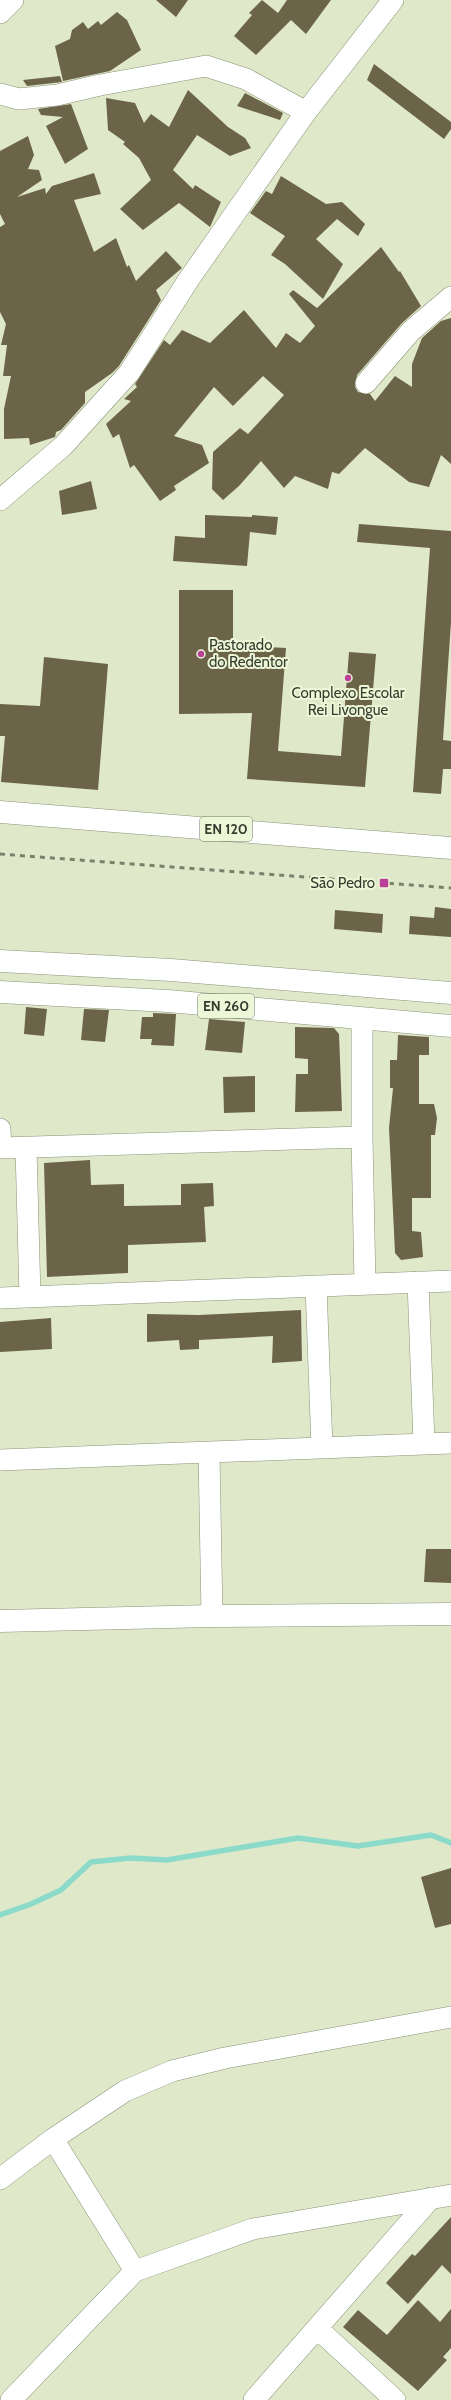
<svg xmlns="http://www.w3.org/2000/svg" width="451" height="2400" font-family="Cabin,sans-serif">
<style>
.lines{fill:none;stroke-linecap:round;stroke-linejoin:round}
.stream{stroke:#8cdbca;stroke-width:5.5}
.building{fill:#6c6448}
.minor-casing{stroke:#8a9377;stroke-width:22}
.tertiary-casing{stroke:#8a9377;stroke-width:23}
.primary-casing{stroke:#8a9377;stroke-width:23}
.minor{stroke:#fff;stroke-width:21}
.tertiary{stroke:#fff;stroke-width:22}
.primary{stroke:#fff;stroke-width:22}
.rail{stroke:#7a806c;stroke-width:3;stroke-dasharray:5 5;stroke-linecap:butt}
.poi-dot{fill:#b94298;stroke:#ecf7d7;stroke-width:1.5}
.labels{text-anchor:middle;dominant-baseline:central;stroke-width:4;stroke-linejoin:round;paint-order:stroke}
.shield{fill:#ecf7d7;stroke:#6e7462;stroke-width:1}
.shield-label{font-size:14px;font-weight:bold;fill:#383c30}
.poi-label{font-size:15px;fill:#383c30;stroke:#ecf7d7;text-anchor:start}
</style>
<rect width="100%" height="100%" fill="#dfe9ca"/>
<g class="lines">
<path class="stream" d="M0,1915L31,1904L61,1890L91,1862L131,1858L167,1860L298,1838L358,1846L431,1835L451,1843"/>
</g>
<path class="building" d="M156,0H188L176,17Z
M262,0L278,13L287,0H331L306,34L291,20L256,55L234,36L252,15L249,13Z
M117,12L127,20L141,50L110,71L63,81L55,46L70,39L72,30L83,22L88,29L98,21L101,25Z
M374,64L451,122V129L444,139L367,80Z
M60,76L62,82L27,86L23,80Z
M188,90L228,127L245,138L251,148L230,156L197,135L173,170L193,189L195,185L221,202L210,227L179,203L143,230L120,209L151,180L139,158L123,144L125,142L108,130L106,98L135,103L144,123L151,114L169,127Z
M245,93L283,113L280,120L237,106Z
M71,104L88,149L65,164L46,126L63,117L41,115L38,109Z
M28,136L34,155L28,169L39,170L42,180L17,197L45,188L46,194L52,186L94,173L101,194L74,200L94,252L116,238L127,267L129,265L136,281L166,251L182,268L156,290L161,300L119,366L112,373L85,392V403L61,430L56,432L55,437L30,445L29,438L4,439V409L11,376H3L7,345H1L6,324L0,312V227L5,224L0,214V151Z
M281,176L326,204L342,202L365,224L358,236L337,219L316,239L343,264L323,299L285,264L271,255L285,236L250,213L266,191L272,194Z
M381,247L399,272L400,271L421,306L402,323L357,375L355,387L358,392L370,394L375,401L395,376L412,387V364L422,338L441,321L451,318V464L441,455L429,487L409,482L365,448L339,474L332,472L328,489L295,476L284,488L261,461L239,486L223,500L212,489L213,452L240,428L248,434L284,395L263,376L233,406L214,387L174,436L202,445L209,463L174,486L176,490L160,501L134,465L130,468L119,434L113,438L106,424L131,401L124,399L137,387L135,384L164,340L170,345L182,330L210,343L244,310L276,348L286,333L300,343L315,326L289,294L293,290L317,308Z
M91,481L97,509L62,515L59,491Z
M205,515L252,517V515L278,517L276,535L250,532L247,566L173,561L175,536L205,538Z
M359,524L451,531V622L443,740L451,741V769H443L441,794L413,792L430,548L357,542Z
M179,590H233V645L286,648L278,751L341,756L349,652L376,654L365,787L247,779L252,713L179,714Z
M44,657L108,664L98,790L1,782L5,736H0V704L40,706Z
M435,907L451,909V937L409,934L410,916L434,918Z
M335,910L383,914L382,933L334,929Z
M26,1007L47,1009L44,1036L24,1034Z
M84,1009L109,1010L105,1042L81,1040Z
M153,1013L176,1014L174,1046L151,1045L152,1039H140L142,1017H153Z
M209,1019L245,1022L242,1053L205,1050Z
M295,1027L334,1028L339,1034L342,1111L295,1112L296,1074H308V1059L295,1058Z
M398,1035L429,1037V1055H419V1104H434L437,1118L435,1135H431V1198H412V1231L421,1232L423,1257L401,1260L395,1253L389,1128L393,1088H390V1060H397Z
M255,1076V1112L224,1113L223,1077Z
M90,1160L91,1185L124,1184V1206L181,1205V1184L213,1183L214,1206L204,1207L206,1242L128,1245V1273L47,1277L44,1163Z
M301,1310L302,1361L272,1363L273,1336L199,1340V1349L180,1350L179,1340L147,1342V1314L199,1315Z
M51,1318L52,1349L0,1352V1322Z
M426,1549H451V1583L424,1582Z
M451,1868V1924L435,1928L421,1877Z
M451,2217V2274L442,2265L408,2304L386,2283L412,2254L415,2256Z
M418,2300L440,2322L451,2309V2348L443,2357L447,2360L418,2391L343,2327L358,2310L387,2335Z"/>
<g class="lines">
<defs>
<path id="minor" d="M0,13L13,0
M0,94L19,99L57,95L100,85L206,66L246,79L306,112
M366,383L411,331L451,297
M0,500L63,446L129,373L189,279L306,112L393,0
M362,1019V1137L365,1284
M0,1129L1,1148
M0,1148L362,1137
M26,1148L30,1297
M418,1282L424,1443
M316,1286L322,1448
M0,1298L451,1281
M209,1453L212,1616
M0,1460L451,1443
M53,2139L135,2271
M0,2179L53,2139L125,2091L172,2071L225,2058L451,2017
M317,2328L395,2400
M11,2400L135,2271L253,2229L451,2195
M254,2400L431,2198"/>
<path id="tertiary" d="M0,1621L212,1616L451,1614"/>
<path id="primary" d="M0,812L451,848
M0,961L171,970L451,993
M0,992L168,1001L451,1026"/>
</defs>
<use href="#minor" class="minor-casing"/>
<use href="#tertiary" class="tertiary-casing"/>
<use href="#primary" class="primary-casing"/>
<use href="#minor" class="minor"/>
<use href="#tertiary" class="tertiary"/>
<use href="#primary" class="primary"/>
<path class="rail" d="M0,854L451,888"/>
</g>
<g class="poi-dot">
<circle cx="201" cy="654" r="4"/>
<circle cx="348" cy="678" r="4"/>
<rect x="379" y="878" width="10" height="10" rx="2"/>
</g>
<g class="labels">
<g class="shield">
<rect x="200" y="817" width="52" height="24" rx="3"/>
<rect x="198" y="994" width="56" height="24" rx="3"/>
</g>
<g class="shield-label">
<text x="226" y="829">EN 120</text>
<text x="226" y="1006">EN 260</text>
</g>
<g class="poi-label">
<text x="209" y="645">Pastorado<tspan x="209" dy="17">do Redentor</tspan></text>
<text x="348" y="693" text-anchor="middle">Complexo Escolar<tspan x="348" dy="17">Rei Livongue</tspan></text>
<text x="375" y="883" text-anchor="end">São Pedro</text>
</g>
</g>
</svg>
